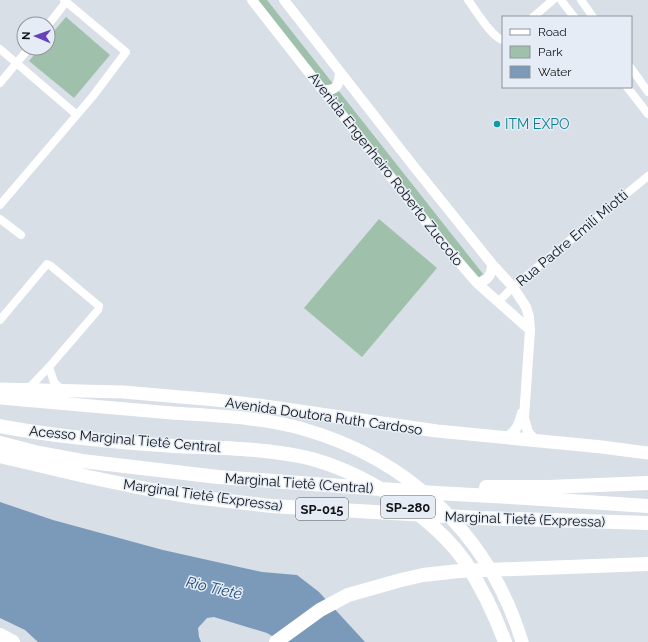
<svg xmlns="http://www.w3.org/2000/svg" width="648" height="642" font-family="Raleway,sans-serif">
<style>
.green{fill:#9fc1ab}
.water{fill:#7b9ab9}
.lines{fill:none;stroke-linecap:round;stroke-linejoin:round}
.minor{stroke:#fff;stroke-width:8}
.tertiary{stroke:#fff;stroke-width:10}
.trunk{stroke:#fff;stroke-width:13}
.motorway{stroke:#fff;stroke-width:14}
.culture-dot{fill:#0f9aa8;stroke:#e5ecf5;stroke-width:1.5}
.labels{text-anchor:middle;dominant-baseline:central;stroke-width:3;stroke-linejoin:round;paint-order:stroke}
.shield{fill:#e5ecf5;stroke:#515459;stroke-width:1}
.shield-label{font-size:13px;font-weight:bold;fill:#111316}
.culture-label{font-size:14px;fill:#0d838f;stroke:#e5ecf5;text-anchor:start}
.street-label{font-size:14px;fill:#111316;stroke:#e5ecf5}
.water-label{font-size:15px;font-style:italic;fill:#1f4d78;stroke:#e5ecf5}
</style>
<rect width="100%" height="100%" fill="#d8dfe7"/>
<path class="green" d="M255,0H267L483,274L476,280Z
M66,17L110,55L74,98L29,61L40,48H48V38Z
M379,219L437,268L362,357L304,308Z"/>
<path class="water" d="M0,502L53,520L163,550L262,572L297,575L319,592L365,642H282L267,633L214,617L207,618L198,628L199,637L201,642H38L25,630L0,618Z"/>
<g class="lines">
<path class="minor" d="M468,0C475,9 492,38 503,40
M561,0L574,17
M581,0L593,17
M533,17L553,0
M48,25L66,2
M0,49L77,115
M631,68L648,92
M0,83L29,48
M627,87L648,114
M0,205L93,96L126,52L64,0
M0,219L21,235
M498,302L513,287L648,176
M0,320L47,264L51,266L99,306L98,310L49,367L28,389
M49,367L54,382L62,390"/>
<path class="tertiary" d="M252,0L445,246L477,283L530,330
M284,0L415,168L492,264L513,287L526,307L529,317L530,330L524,418L528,432L536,441
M323,90C338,91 339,84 340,72
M477,283C488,281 492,275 492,264
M505,438C516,432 519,425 522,413"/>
<path class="trunk" d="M0,389L123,392L216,400L258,405L437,431L602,447L648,453
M0,398C57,403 115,408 172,413C215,416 261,417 303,429C409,459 490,536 522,642"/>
<path class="motorway" d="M0,426C57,437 116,442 175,446C218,448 262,448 304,457C360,470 433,515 466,563C482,588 495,615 505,642
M0,443L39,453L82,461L218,477L436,493L526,498L648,506
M0,456L89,477L152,490L194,497L271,506L479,518L648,523
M486,487H548L648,483
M0,635L13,642
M276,642L320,610L348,595L401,580L423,575L459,571L648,564"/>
</g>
<circle class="culture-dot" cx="497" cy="124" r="4"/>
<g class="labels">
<g class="shield">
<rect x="381" y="496" width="54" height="22" rx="3"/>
<rect x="296" y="498" width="52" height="22" rx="3"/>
</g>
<g class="shield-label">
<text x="408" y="507">SP-280</text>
<text x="322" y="509">SP-015</text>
</g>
<g class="culture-label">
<text x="505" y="124">ITM EXPO</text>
</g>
<g class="street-label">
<text transform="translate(386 169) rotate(52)">Avenida Engenheiro Roberto Zuccolo</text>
<text transform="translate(572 238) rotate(-40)">Rua Padre Emili Miotti</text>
<text transform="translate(324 416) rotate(8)">Avenida Doutora Ruth Cardoso</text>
<text transform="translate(125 439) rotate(5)">Acesso Marginal Tietê Central</text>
<text transform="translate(299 483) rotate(4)">Marginal Tietê (Central)</text>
<text transform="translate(203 495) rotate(8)">Marginal Tietê (Expressa)</text>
<text transform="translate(525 519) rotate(2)">Marginal Tietê (Expressa)</text>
</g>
<g class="water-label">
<text transform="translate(214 588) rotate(13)">Rio Tietê</text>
</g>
</g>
<rect x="502" y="16" width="130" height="72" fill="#e5ecf5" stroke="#90959c"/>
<rect x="510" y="29" width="20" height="6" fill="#ffffff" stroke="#90959c"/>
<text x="538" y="36" font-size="12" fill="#111316">Road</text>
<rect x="510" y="46" width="20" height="12" fill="#9fc1ab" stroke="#90959c"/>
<text x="538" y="56" font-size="12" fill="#111316">Park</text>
<rect x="510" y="66" width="20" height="12" fill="#7b9ab9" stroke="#90959c"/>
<text x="538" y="76" font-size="12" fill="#111316">Water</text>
<g transform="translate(36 36) rotate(272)"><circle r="19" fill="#e5ecf5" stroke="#90959c"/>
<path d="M0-3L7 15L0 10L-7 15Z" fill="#6641ba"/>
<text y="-6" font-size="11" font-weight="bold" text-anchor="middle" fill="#111316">N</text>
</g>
</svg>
